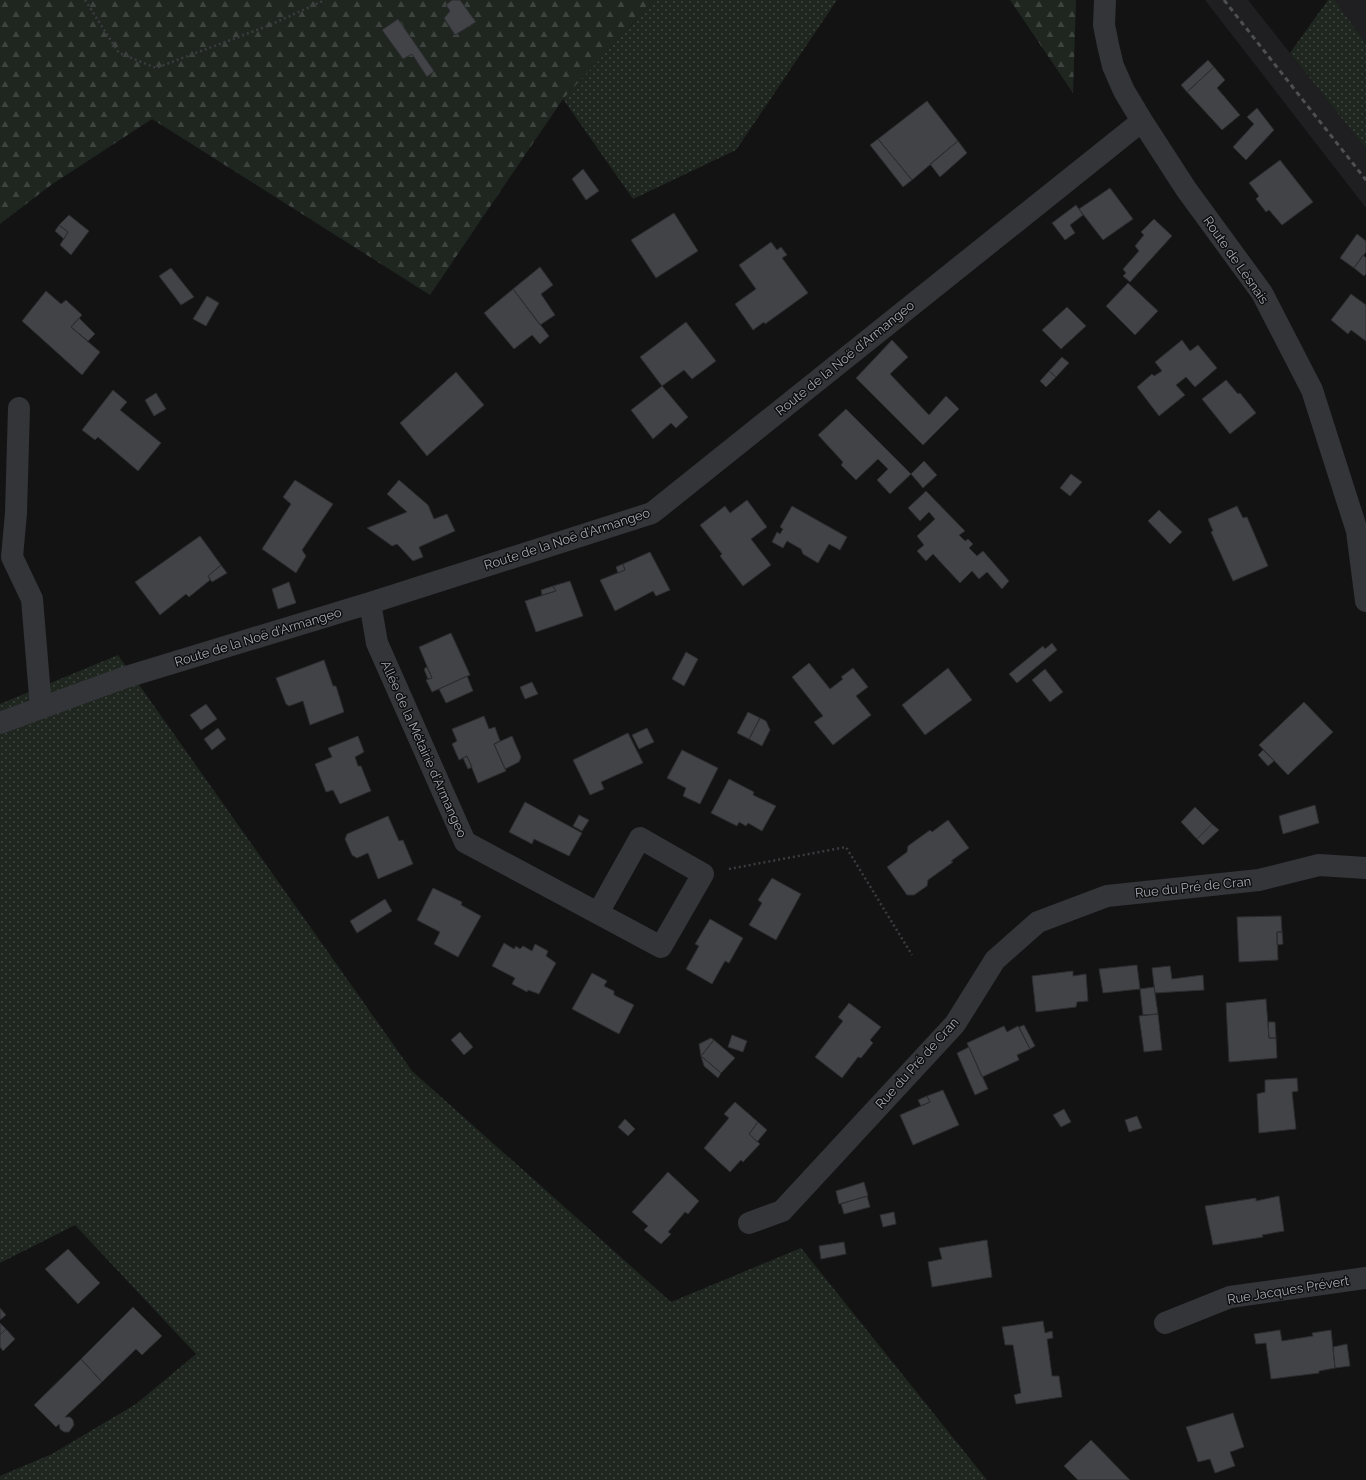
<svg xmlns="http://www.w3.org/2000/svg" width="1366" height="1480" font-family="Raleway,sans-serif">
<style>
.built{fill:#1f1f21}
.grass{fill:url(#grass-dots)}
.forest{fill:url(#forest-firs)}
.building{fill:#424347;stroke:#2d2d30}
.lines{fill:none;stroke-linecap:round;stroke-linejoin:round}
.path{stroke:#3a3c3f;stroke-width:2.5;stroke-dasharray:2 3;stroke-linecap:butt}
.minor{stroke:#343539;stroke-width:22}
.rail{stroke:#4d4f53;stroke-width:3;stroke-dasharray:5 4;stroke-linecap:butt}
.labels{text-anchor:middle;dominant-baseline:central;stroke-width:3;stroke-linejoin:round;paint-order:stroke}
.street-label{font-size:13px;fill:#a6a9b3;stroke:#0e0e0f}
</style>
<defs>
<pattern id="grass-dots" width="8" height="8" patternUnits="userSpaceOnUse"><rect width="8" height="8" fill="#1f2620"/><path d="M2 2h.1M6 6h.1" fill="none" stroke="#3d433e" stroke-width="1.8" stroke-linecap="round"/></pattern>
<pattern id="forest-firs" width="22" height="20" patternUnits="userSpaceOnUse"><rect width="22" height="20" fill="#1f2620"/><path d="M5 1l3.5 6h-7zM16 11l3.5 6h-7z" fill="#3d433e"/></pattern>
</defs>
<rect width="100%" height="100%" fill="#131314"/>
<path class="built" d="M1205,0H1248L1366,149V208Z
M1335,0H1366V44Z"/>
<path class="grass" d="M654,0H837L736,150L633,199L563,99Z
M1328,0H1335L1366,44V149L1290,53Z
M118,655L412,1071L671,1302L801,1248L987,1480H0V1476L52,1454L136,1404L196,1354L75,1225L0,1263V704Z"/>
<path class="forest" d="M0,0H654L563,99L430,295L152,119L51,185L0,224Z
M1010,0H1076L1073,93Z"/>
<path class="building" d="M452,0H460L476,22L455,35L444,18L450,11L446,5Z
M398,19L434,71L427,77L412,54L403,59L382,30Z
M1208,60L1214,67L1187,92L1181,85Z
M1214,67L1225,80L1217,88L1240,115L1222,130L1187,92Z
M927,101L958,141L912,180L878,139Z
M1257,108L1274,130L1246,160L1233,147L1254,124L1247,117Z
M878,139L912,180L903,187L870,145Z
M958,141L967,153L940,177L930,164Z
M1280,160L1313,202L1282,225L1269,210L1266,212L1256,199L1259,196L1249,183Z
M583,169L599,191L586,200L572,179Z
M1110,188L1133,219L1103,240L1079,209Z
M1076,205L1083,215L1070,225L1075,233L1065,240L1052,223Z
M674,213L698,251L656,278L631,240Z
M69,215L89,231L71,255L60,245L68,232L59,225Z
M1154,219L1172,236L1130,282L1123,276L1126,273L1123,269L1139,251L1135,246L1144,235L1141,232Z
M59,225L68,232L64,239L55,231Z
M1357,234L1366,241V252L1354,268L1340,258Z
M771,242L777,250L781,247L787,255L782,258L808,293L765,324L764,322L753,330L735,304L756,289L739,265Z
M1363,255L1366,258V274L1364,276L1354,268Z
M540,267L553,285L541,294L555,315L540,325L513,289Z
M171,268L194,297L181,305L159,276Z
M1128,283L1158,311L1135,335L1106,306Z
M513,289L549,336L540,344L532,335L514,349L484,313Z
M46,291L61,304L66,300L82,315L71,327L100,352L82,375L22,321Z
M1351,294L1366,305V341L1351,330L1348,334L1331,320Z
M207,296L219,303L206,326L193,319Z
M1067,307L1086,326L1061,349L1042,330Z
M79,318L95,334L88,341L71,327Z
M686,322L716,361L692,379L684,370L662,386L640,357Z
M892,340L908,357L890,374L929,415L946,396L959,409L923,445L856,378Z
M1182,340L1190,351L1198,345L1217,368L1195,387L1186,377L1176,385L1185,395L1159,416L1137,387L1152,374L1154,376L1162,371L1155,362Z
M1062,357L1069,363L1056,377L1049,371Z
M1049,371L1056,377L1046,387L1040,381Z
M456,372L484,405L427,456L400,423Z
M1226,380L1238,394L1240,393L1256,413L1230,434L1202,399Z
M662,386L688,417L676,428L671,423L653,439L631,410Z
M113,390L127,402L120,410L161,443L138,471L98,437L95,440L82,430Z
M156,393L166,409L154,416L145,400Z
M846,409L911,474L890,494L877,480L888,469L878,459L856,480L841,465L843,462L818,435Z
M924,461L937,475L923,488L911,474Z
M1071,474L1082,482L1070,496L1060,488Z
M295,480L333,504L302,550L306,556L296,573L262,549L291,504L283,497Z
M399,480L428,505L434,519L447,514L455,531L419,547L423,557L413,561L397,544L392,546L367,528L407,512L387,494Z
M926,491L965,531L959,535L965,541L968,539L973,544L969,548L977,556L983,551L1003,574L1009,581L1002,589L987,572L979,579L972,571L960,583L933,554L926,561L917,551L924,545L917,536L935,519L929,512L920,521L908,508Z
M747,500L767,527L751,539L771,565L743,586L720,556L722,554L700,525L725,506L730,513Z
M792,506L847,537L840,550L829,544L818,563L803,554L801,549L787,541L783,548L772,542L777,532L780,534L783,529L780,527Z
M1237,506L1243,518L1247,517L1268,566L1233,581L1211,532L1213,531L1208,519Z
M1159,510L1182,532L1170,544L1148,521Z
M200,536L221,565L208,576L210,580L189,597L186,594L160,615L135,582Z
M650,552L670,590L656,596L653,591L615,611L600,580L625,570L623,564Z
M623,564L625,570L618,573L616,567Z
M221,565L227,573L212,582L208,576Z
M570,581L583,616L536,632L525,601L556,591L553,586Z
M289,582L296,603L278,609L272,589Z
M553,586L556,591L542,595L541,590Z
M451,633L470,675L432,692L426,680L432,678L419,647Z
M1052,643L1057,650L1017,683L1009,674L1043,646L1045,649Z
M686,652L698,659L684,686L672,679Z
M324,660L333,686H336L344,712L310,725L303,701L289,706L286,704L276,678Z
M809,663L830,689L843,679L841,677L853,668L868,687L856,696L871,715L833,745L814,722L823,716L792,677Z
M427,667L432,678L428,679L424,669Z
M948,668L972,700L925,735L902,705Z
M1045,669L1063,692L1050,702L1032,680Z
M467,676L473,691L446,703L439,689Z
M532,682L538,694L525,699L520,687Z
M1304,702L1333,732L1288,775L1259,745Z
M206,704L217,719L201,730L190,715Z
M748,712L760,718L749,739L737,733Z
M484,716L489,729L495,727L500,741L494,744L506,771L478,783L467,756L459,760L452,744L457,741L452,729Z
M760,718L766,721L770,730L762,746L749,739Z
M218,728L226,739L212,750L204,739Z
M647,728L654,742L639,749L632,735Z
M628,733L643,763L601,782L604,789L590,795L573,760Z
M358,736L364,752L355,757L358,766H361L371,791L340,804L333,790L326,792L315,764L332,757L328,748Z
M512,736L521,757L519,762L505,769L494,744Z
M682,750L718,768L700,804L683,796L686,788L667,778Z
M1263,750L1274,761L1268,766L1258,755Z
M467,756L472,767L468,769L463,758Z
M729,779L754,792L753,795L776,806L762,831L748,823L746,826L739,822L737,826L711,813Z
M525,802L582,833L569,856L534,839L532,844L509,832Z
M1315,805L1319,823L1283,834L1279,816Z
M1195,807L1212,824L1197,839L1181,822Z
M579,815L589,820L582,831L573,826Z
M388,816L399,841L403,840L413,864L378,879L368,853L357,858L352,855L345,839L347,834Z
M948,820L969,848L951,861L953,862L928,880L927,886L914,895H907L887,867L907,852L908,846L930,830L932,832Z
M1212,824L1219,830L1203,845L1197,839Z
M772,878L801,894L776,940L749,925L762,903L758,900Z
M433,888L462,902L461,905L481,916L458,957L434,944L440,932L417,920Z
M385,899L392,911L357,933L350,921Z
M1281,916L1282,932H1277L1278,960L1239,962L1237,917Z
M710,919L743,938L729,963L725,961L712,984L686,969L699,946L695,944Z
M1277,932H1282L1283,944L1277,945Z
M504,943L514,949L516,946L520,949L523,946L532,951L535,944L548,951L546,956L556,963L539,994L528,990L527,992L512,984L515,978L492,966Z
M1137,965L1140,989L1103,993L1099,969Z
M1170,966L1172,979L1203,975L1204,990L1155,993L1152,968Z
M1073,971V976L1086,974L1088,1001L1077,1002L1076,1007L1036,1012L1032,976Z
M592,973L607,981L604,986L614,991V995L634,1005L619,1034L572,1009Z
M1154,987L1158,1014L1143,1015L1140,989Z
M1266,999L1269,1038H1276L1277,1058L1229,1062L1226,1003Z
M849,1003L881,1027L870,1040L873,1043L861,1058L858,1057L842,1078L815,1057L843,1021L838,1017Z
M1158,1014L1162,1050L1144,1052L1139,1016Z
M1268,1022H1275L1276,1038H1269Z
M1024,1025L1035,1046L1030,1049L1019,1027Z
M1004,1026L1007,1032L1018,1026L1030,1049L1017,1055L1019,1060L982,1077L967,1043Z
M460,1032L473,1047L464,1055L451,1040Z
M732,1035L747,1041L743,1052L728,1047Z
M711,1038L714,1040L701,1056L699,1044Z
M714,1040L735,1058L721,1073L701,1056Z
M969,1047L988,1089L975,1095L957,1053Z
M701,1056L721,1073L718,1078L704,1066Z
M1297,1078L1298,1091L1292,1092L1296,1129L1259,1133L1257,1094L1265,1092V1080Z
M943,1090L959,1125L913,1145L900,1115L930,1102L927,1096Z
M927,1096L930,1102L921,1106L918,1100Z
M735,1102L758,1122L749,1134L760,1144L743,1162L741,1160L730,1172L704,1148L729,1118L724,1114Z
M1064,1109L1071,1122L1061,1127L1053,1115Z
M1137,1116L1142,1128L1129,1132L1125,1120Z
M625,1119L635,1129L628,1136L618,1127Z
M758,1122L767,1130L757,1142L749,1134Z
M668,1172L699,1201L688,1214L685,1212L668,1232L671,1234L661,1244L644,1230L648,1226L632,1212Z
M864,1182L868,1196L839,1204L836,1191Z
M867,1196L870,1207L844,1214L841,1204Z
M1279,1196L1284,1231L1262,1235L1263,1237L1213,1245L1205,1206L1256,1198V1201Z
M894,1212L896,1224L883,1227L880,1215Z
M987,1240L992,1277L932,1287L928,1262L942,1259L939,1248Z
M844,1242L846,1254L821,1259L819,1246Z
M68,1249L100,1283L78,1304L45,1269Z
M133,1307L162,1336L142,1355L136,1349L102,1382L81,1359Z
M0,1308L6,1315L0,1320Z
M1043,1321L1045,1333L1052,1331L1053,1338L1047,1339L1052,1376H1059L1062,1397L1016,1404L1014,1395L1021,1393L1013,1345H1005L1002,1327Z
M0,1323L6,1329L0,1335Z
M6,1329L15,1339L3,1351L0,1347V1335Z
M1280,1330L1282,1341L1313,1336L1312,1333L1331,1330L1335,1368L1319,1371V1373L1271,1379L1266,1343L1256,1344L1254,1334Z
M1347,1344L1350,1366L1335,1368L1333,1347Z
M81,1359L102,1382L65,1417H70L73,1420L74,1425L69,1432H64L60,1429L59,1424L56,1427L34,1405Z
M1233,1413L1244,1447L1230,1452L1235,1466L1215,1473L1210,1459L1198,1462L1186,1427Z
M1091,1440L1130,1480H1078L1064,1466Z"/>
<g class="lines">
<path class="path" d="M85,0L119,53L156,68L270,25L325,0
M729,869L846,847L912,955"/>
<path class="minor" d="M1105,0L1104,25L1108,45L1113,66L1124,91L1142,121L1186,189L1262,293L1312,390L1357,531L1366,601
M19,408L16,513L12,557L32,599L41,708
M370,603L377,643L465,842L661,947L703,874L640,838L598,913
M0,723L123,678L370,603L652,513L1142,121
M749,1223L782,1211L955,1024L995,960L1038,922L1107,896L1259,880L1319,865L1366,868
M1165,1323L1230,1297L1366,1278"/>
<path class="rail" d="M1224,0L1366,180"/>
</g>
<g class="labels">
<g class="street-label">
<text transform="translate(1236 260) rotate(55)">Route de Lèsnais</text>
<text transform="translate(845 358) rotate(-39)">Route de la Noë d'Armangeo</text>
<text transform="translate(567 539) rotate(-18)">Route de la Noë d'Armangeo</text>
<text transform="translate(258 637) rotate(-17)">Route de la Noë d'Armangeo</text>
<text transform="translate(424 749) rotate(66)">Allée de la Métairie d'Armangeo</text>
<text transform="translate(1193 887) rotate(-6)">Rue du Pré de Cran</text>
<text transform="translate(917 1063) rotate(-48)">Rue du Pré de Cran</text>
<text transform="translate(1288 1290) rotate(-9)">Rue Jacques Prévert</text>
</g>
</g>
</svg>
